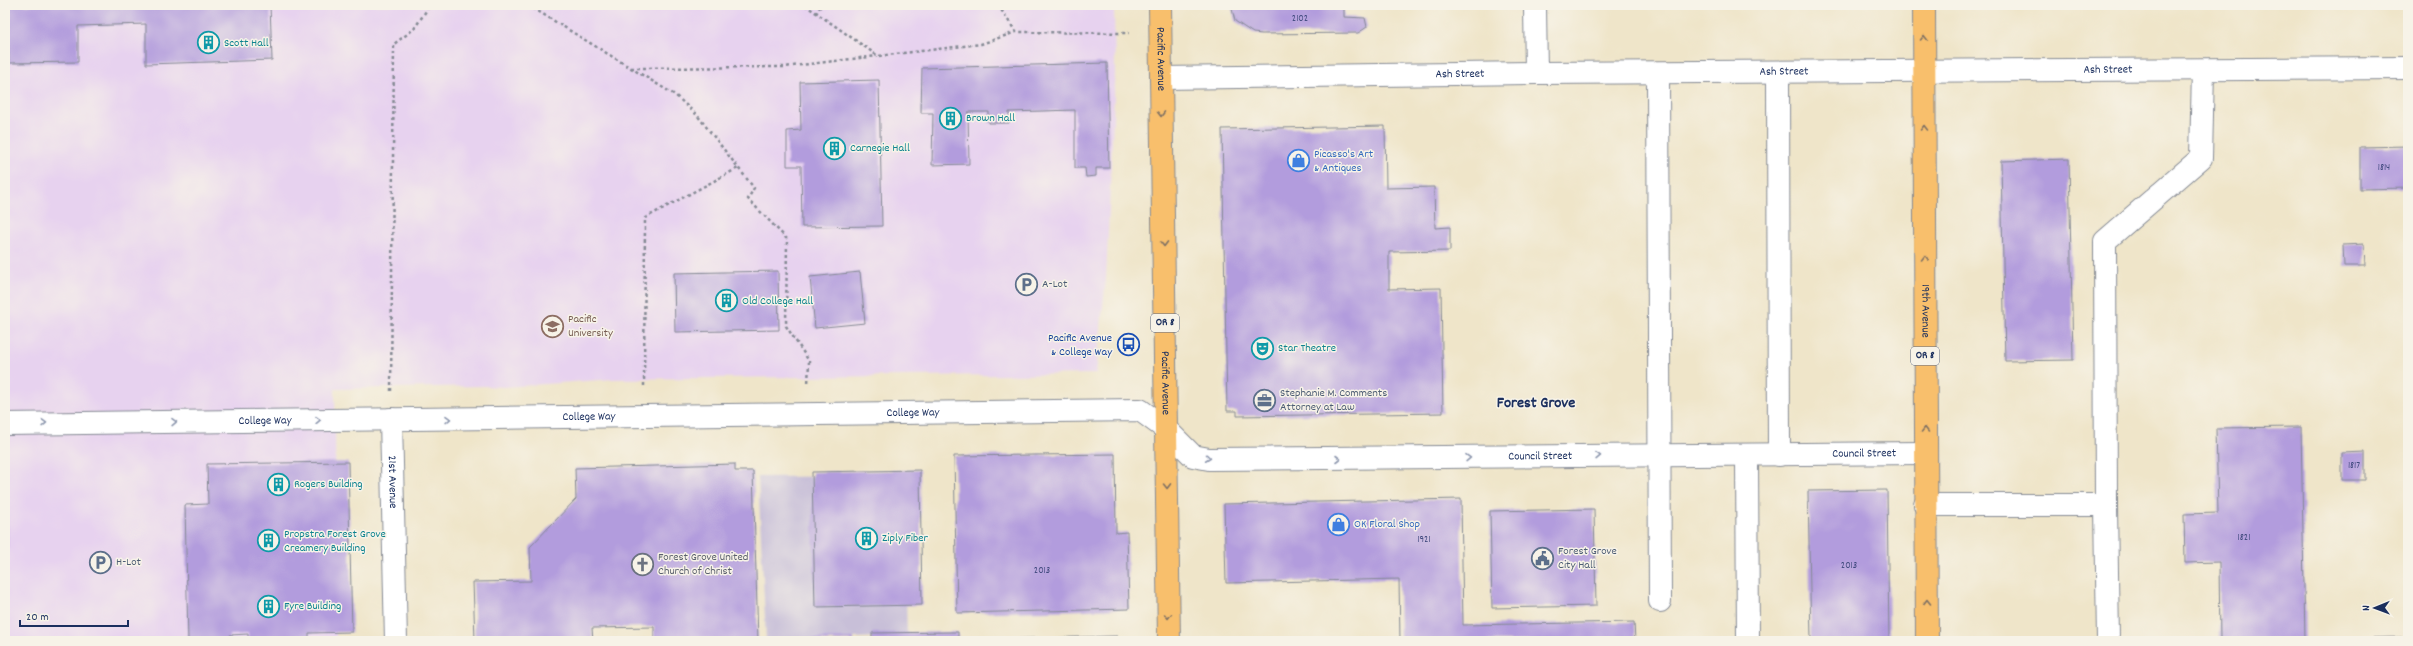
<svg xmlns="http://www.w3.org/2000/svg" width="2413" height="646" font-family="Dekko,sans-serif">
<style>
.built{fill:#e7d2ef}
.industrial{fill:#c8bfd8}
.building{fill:#b29cdd}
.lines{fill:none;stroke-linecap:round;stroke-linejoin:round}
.minor-casing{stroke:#858a94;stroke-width:24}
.major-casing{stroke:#858a94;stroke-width:24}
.path{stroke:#858a94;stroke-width:2.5;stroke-dasharray:3 3;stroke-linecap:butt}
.minor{stroke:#fff;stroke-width:22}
.major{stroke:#f8bf6c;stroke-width:22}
.oneway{stroke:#7e7064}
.oneway2{stroke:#8d97ae}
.labels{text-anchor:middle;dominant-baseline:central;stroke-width:3;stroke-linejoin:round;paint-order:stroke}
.number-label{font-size:10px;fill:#414a7e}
.shield{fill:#f7f3e8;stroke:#5d6a87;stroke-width:1}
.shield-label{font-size:11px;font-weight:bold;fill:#1b2f5e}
.culture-label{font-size:12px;fill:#0d838f;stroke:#f7f3e8;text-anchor:start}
.street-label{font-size:12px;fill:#1b2f5e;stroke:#f7f3e8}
.shop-label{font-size:12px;fill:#366cbe;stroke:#f7f3e8;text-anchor:start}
.service-label{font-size:12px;fill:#4e5e75;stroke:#f7f3e8;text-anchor:start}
.education-label{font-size:12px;fill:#785e54;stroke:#f7f3e8;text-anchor:start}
.transit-label{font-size:12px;fill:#164399;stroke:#f7f3e8;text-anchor:end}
.worship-label{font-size:12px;fill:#5b616d;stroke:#f7f3e8;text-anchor:start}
.district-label{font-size:16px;font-weight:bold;fill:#1b2f5e;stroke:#f7f3e8}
</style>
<rect width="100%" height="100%" fill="#f7f3e8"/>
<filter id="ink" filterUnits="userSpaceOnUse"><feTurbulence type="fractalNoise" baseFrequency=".025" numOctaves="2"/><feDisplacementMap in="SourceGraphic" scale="8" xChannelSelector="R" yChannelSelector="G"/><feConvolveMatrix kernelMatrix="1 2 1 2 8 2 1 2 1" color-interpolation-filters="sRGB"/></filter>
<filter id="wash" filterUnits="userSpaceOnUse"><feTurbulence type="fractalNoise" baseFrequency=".012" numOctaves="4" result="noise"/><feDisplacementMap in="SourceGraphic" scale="16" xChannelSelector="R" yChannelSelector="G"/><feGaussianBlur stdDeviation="0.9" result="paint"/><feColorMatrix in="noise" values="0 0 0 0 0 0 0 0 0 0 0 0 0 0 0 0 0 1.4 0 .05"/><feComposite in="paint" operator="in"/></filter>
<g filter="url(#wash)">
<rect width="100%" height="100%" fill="#efe5c9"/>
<path class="built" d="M5,5H1114L1115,74L1106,278L1096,374L614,379L504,387L483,386L335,389L336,641H5Z"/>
<path class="industrial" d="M903,476L907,636L775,641L766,639L758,477Z"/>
<g id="blocks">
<path class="building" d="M5,5H270L272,60L146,64V24L78,26V62L9,63L8,27H5Z
M1231,5H1344V17L1365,18L1367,27L1358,33L1262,34L1253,33L1235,21Z
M1107,63L1109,168H1096V176L1086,177L1085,168H1075V110L1009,112V123H989V112H968L969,164L932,165L933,113H921L922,68Z
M879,80L882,226L802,227L801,166H787V131L801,130L800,82Z
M1385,126L1386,188L1434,187L1435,228L1450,227V251L1389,252V289L1441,288L1443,413L1237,416V411H1227L1222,129Z
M2408,146V188L2360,189V147Z
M2069,159L2073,360L2005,361L2001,161Z
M2364,244L2365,266H2344L2343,245Z
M778,271L779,330L675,332L674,273Z
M860,272L865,323L815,328L810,277Z
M2301,427L2305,641H2220L2219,562L2185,563L2184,514L2218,513L2216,428Z
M2365,452V480H2342V453Z
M1115,454L1116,533L1127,532L1129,609L957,613L954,456Z
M348,462L352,632L309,633V641H248V634L230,635V641H188L185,505L208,504L207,464Z
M735,464V471H753L758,641H654V627L592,628L593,641H475L473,582L531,581L530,547L576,499L575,468Z
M920,470L922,605L815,607L812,472Z
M1887,490L1889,641H1811L1808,491Z
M1461,499L1463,625L1634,622L1635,641H1400L1399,579L1226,583L1224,504Z
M7,506L8,551H5V507Z
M1594,509L1596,606L1492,608L1490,511Z
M951,632H958V640L1117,636V641H872V633Z
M2408,637V641H2353V638Z
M854,638V641H791V639Z"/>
</g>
</g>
<g filter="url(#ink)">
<use href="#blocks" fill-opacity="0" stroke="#858a94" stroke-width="1"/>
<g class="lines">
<defs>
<g id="minor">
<path d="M1535,5L1536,73"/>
<path d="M1778,73L1779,455"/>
<path d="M1658,74L1660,601"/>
<path id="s1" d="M1161,78L1536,73L2408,68"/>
<path id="s2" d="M391,419L396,641"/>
<path id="s3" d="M5,424L1140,410L1166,429L1193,456L1209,459L1925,453"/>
<path d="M1747,455L1748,641"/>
<path d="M1925,505H2106L2108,641"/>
<path d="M2106,505L2105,241L2201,158L2203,70"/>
</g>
<g id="major">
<path id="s4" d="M1160,5L1169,641"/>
<path id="s5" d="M1924,5L1927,641"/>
</g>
</defs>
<use href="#minor" class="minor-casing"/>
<use href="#major" class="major-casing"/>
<path class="path" d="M528,5L675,95L697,115L754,188L748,199L787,239L786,326L809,361L808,385
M805,5L878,56L981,44L1016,32L1129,33
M998,5L1016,32
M816,14L821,5
M631,68L784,67L877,56
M644,386L645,218L738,168
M391,391L394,44L414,29L430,5"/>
<use href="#minor" class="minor"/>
<use href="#major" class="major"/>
</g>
<defs><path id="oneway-chevron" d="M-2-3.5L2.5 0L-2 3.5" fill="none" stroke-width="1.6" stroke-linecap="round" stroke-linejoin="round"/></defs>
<g class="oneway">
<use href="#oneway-chevron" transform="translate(1924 38) rotate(-90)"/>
<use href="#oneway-chevron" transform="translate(1161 114) rotate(89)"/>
<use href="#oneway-chevron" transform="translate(1924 128) rotate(-90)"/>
<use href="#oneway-chevron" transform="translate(1164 244) rotate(89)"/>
<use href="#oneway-chevron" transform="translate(1925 258) rotate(-90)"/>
<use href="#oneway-chevron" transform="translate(1925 430) rotate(-90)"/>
<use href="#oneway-chevron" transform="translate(1167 486) rotate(89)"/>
<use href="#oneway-chevron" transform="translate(1927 602) rotate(-91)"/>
<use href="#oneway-chevron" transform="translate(1168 616) rotate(89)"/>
</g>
<g class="oneway2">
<use href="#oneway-chevron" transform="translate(448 419) rotate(-1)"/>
<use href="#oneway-chevron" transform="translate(318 420) rotate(-1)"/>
<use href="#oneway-chevron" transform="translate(174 422) rotate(-1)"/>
<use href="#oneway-chevron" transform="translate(44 423) rotate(-1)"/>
<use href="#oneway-chevron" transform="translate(1598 456) rotate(-1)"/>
<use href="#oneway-chevron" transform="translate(1208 458) rotate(7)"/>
<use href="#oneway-chevron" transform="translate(1468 458) rotate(-1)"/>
<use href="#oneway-chevron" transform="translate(1338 459)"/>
</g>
</g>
<defs>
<symbol id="building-ring" viewBox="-11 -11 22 22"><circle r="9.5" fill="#f7f3e8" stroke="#0f9aa8" stroke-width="1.5"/><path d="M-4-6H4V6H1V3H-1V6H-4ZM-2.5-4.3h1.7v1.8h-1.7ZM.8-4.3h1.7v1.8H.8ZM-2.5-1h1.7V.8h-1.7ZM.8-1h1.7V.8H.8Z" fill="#0f9aa8"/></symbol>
<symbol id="shop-ring" viewBox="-11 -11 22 22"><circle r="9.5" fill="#f7f3e8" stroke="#3f7fe0" stroke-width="1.5"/><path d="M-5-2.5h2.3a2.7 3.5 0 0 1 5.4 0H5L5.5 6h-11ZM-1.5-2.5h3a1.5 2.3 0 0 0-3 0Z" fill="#3f7fe0"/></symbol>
<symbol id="parking-ring" viewBox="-11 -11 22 22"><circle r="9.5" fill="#f7f3e8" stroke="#5c6f8a" stroke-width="1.5"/><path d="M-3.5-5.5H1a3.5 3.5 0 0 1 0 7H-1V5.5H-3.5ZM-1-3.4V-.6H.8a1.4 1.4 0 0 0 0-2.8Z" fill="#5c6f8a"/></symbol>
<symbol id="university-ring" viewBox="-11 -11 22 22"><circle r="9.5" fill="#f7f3e8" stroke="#8d6e63" stroke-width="1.5"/><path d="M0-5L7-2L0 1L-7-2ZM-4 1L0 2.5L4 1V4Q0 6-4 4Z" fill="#8d6e63"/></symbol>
<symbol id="bus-ring" viewBox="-11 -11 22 22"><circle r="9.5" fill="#f7f3e8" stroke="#1a4fb4" stroke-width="1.5"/><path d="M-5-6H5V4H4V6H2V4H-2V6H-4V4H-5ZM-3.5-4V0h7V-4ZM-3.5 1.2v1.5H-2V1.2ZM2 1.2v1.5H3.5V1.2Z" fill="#1a4fb4"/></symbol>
<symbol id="theatre-ring" viewBox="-11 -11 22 22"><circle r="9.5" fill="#f7f3e8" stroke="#0f9aa8" stroke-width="1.5"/><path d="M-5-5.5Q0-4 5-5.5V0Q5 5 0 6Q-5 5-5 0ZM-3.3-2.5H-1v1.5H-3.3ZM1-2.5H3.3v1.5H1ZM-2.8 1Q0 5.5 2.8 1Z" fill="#0f9aa8"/></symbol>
<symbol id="office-ring" viewBox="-11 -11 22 22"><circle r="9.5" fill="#f7f3e8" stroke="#5c6f8a" stroke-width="1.5"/><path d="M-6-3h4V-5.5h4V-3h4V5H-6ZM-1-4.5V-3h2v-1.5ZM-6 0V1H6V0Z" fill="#5c6f8a"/></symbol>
<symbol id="civic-ring" viewBox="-11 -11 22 22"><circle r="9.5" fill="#f7f3e8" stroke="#5c6f8a" stroke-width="1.5"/><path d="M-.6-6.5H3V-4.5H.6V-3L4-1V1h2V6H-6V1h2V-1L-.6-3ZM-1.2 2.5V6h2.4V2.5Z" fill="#5c6f8a"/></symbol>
<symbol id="church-ring" viewBox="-11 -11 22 22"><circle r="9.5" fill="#f7f3e8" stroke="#6b7280" stroke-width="1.5"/><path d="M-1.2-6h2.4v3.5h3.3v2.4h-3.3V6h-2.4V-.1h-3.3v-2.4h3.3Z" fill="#6b7280"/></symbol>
</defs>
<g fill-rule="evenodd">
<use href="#building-ring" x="196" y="30" width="25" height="25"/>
<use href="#building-ring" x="938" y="106" width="25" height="25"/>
<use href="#building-ring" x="822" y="136" width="25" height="25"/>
<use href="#shop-ring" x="1286" y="148" width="25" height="25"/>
<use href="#parking-ring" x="1014" y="272" width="25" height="25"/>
<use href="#building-ring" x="714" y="288" width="25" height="25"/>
<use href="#university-ring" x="540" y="314" width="25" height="25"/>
<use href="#bus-ring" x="1116" y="332" width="25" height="25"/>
<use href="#theatre-ring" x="1250" y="336" width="25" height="25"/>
<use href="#office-ring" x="1252" y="388" width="25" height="25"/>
<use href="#building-ring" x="266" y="472" width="25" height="25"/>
<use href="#shop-ring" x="1326" y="512" width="25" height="25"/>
<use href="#building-ring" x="854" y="526" width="25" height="25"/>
<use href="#building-ring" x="256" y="528" width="25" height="25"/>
<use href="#civic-ring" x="1530" y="546" width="25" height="25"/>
<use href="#parking-ring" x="88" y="550" width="25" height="25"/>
<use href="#church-ring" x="630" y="552" width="25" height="25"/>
<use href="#building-ring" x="256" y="594" width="25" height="25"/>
</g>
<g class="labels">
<g class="number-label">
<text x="1300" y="19">2102</text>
<text x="2384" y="168">1814</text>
<text x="2354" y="466">1817</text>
<text x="2244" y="538">1821</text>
<text x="1424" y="540">1921</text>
<text x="1849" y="566">2013</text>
<text x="1042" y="571">2013</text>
</g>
<g class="shield">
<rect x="1151" y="314" width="28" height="18" rx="3"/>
<rect x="1911" y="347" width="28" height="18" rx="3"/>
</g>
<g class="shield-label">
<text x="1165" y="323">OR 8</text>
<text x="1925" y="356">OR 8</text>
</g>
<g class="culture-label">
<text x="224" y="43">Scott Hall</text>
<text x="966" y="118">Brown Hall</text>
<text x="850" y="148">Carnegie Hall</text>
<text x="742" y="301">Old College Hall</text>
<text x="1278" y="348">Star Theatre</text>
<text x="294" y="484">Rogers Building</text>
<text x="284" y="534">Propstra Forest Grove<tspan x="284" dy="14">Creamery Building</tspan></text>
<text x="882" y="538">Ziply Fiber</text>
<text x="284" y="606">Fyre Building</text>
</g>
<g class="street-label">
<text stroke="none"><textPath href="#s4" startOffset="54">Pacific Avenue</textPath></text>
<text stroke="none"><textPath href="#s1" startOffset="947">Ash Street</textPath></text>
<text stroke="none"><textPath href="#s1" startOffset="623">Ash Street</textPath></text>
<text stroke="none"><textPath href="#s1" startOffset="299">Ash Street</textPath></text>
<text stroke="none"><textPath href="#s5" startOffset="306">19th Avenue</textPath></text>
<text stroke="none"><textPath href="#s4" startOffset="378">Pacific Avenue</textPath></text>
<text stroke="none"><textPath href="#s3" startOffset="908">College Way</textPath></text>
<text stroke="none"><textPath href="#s3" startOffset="584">College Way</textPath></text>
<text stroke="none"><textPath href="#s3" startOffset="260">College Way</textPath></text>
<text stroke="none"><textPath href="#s3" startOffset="1877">Council Street</textPath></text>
<text stroke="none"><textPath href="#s3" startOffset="1553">Council Street</textPath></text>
<text stroke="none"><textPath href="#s2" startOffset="63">21st Avenue</textPath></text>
</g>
<g class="shop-label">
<text x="1314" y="154">Picasso's Art<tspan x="1314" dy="14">&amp; Antiques</tspan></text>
<text x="1354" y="524">OK Floral Shop</text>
</g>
<g class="service-label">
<text x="1042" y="284">A-Lot</text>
<text x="1280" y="393">Stephanie M. Comments<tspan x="1280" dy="14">Attorney at Law</tspan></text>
<text x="1558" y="551">Forest Grove<tspan x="1558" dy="14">City Hall</tspan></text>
<text x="116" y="562">H-Lot</text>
</g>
<g class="education-label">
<text x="568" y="319">Pacific<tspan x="568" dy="14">University</tspan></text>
</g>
<g class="transit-label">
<text x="1112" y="338">Pacific Avenue<tspan x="1112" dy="14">&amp; College Way</tspan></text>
</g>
<g class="worship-label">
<text x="658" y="557">Forest Grove United<tspan x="658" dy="14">Church of Christ</tspan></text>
</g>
<g class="district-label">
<text x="1536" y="403">Forest Grove</text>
</g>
</g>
<rect width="2413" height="646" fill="none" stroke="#f7f3e8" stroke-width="20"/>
<g transform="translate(2375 608) rotate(269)" stroke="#f7f3e8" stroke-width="3" paint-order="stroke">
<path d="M0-3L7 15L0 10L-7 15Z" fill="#1b2f5e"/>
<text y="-6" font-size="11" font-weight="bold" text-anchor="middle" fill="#1b2f5e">N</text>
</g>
<path d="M20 620v6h108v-6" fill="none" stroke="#1b2f5e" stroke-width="2"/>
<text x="26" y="620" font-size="12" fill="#1b2f5e" stroke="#f7f3e8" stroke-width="3" paint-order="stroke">20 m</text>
</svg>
